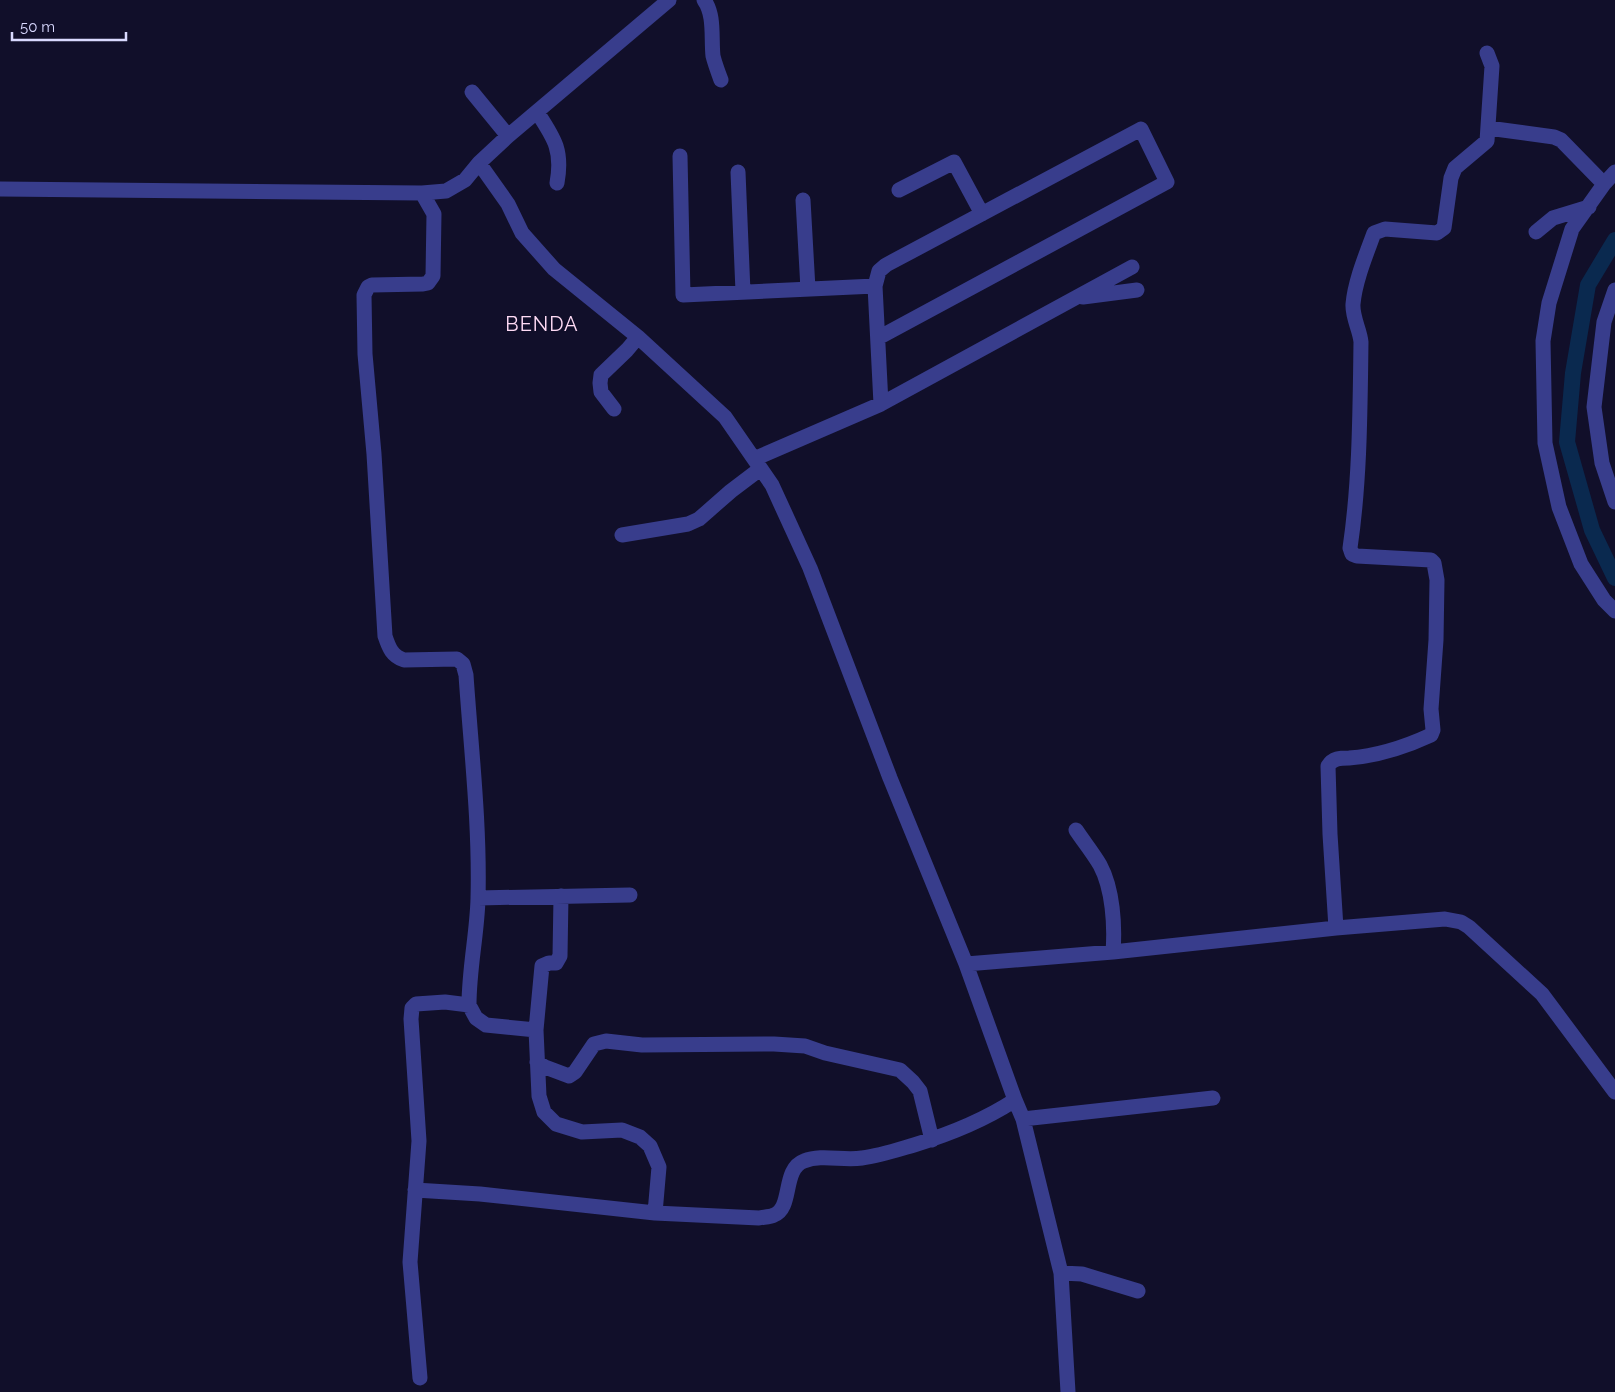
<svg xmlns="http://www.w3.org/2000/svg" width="1615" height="1392" font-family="Raleway,sans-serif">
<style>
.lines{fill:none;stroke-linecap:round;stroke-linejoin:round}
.canal{stroke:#0a294f;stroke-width:16}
.minor{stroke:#383d8c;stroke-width:15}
.labels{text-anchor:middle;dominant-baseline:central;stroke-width:4;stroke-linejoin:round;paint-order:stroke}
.quarter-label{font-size:20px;letter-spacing:1px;fill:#ffdbf5;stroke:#110f2a}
</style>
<rect width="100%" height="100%" fill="#110f2a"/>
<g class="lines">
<path class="canal" d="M1615,240L1588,285L1573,373L1567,442L1592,530L1615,578"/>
<path class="minor" d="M704,0C715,15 711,38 713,56C715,64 718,72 721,80
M472,92L508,136
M537,112C554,138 563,150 557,183
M1488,128L1554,137L1561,140L1604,184
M680,156L683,295L875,286
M479,163L508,136L669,0
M738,172L743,292
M1615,172L1604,184L1572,229L1549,303L1543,341L1545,443L1559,507L1581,564L1604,600L1615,611
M0,189L422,193L446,191L465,180L479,163L508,204L522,233L554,269L638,337L725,417L772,485L810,568L890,778L966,964L1015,1100L1023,1119L1061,1273L1068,1392
M899,190L954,162L982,214
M422,193L434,214L433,276L428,283L423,284L372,285L368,287L364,295L365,354L374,454L385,636C389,648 392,656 404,660L457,659L463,664L466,675C471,749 480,824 478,899C477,934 469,969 469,1005
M803,200L808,289
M1536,232L1553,218L1589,207
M1615,290L1604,322L1594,407L1602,463L1615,502
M1083,297L1137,290
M878,338L1167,182L1141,129L886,265L879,271L875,286L881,404
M614,409L601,392L600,383L601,375L627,350L638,337
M754,459L881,404L1132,267
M622,535L688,524L699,519L731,491L760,469
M1076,830C1084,842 1093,853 1100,865C1113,889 1115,926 1113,952
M561,896L560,956L556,963H549L542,966L536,1030L539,1096L544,1112L556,1124L582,1132L622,1130L640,1137L650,1146L659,1167L655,1213L759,1218C764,1217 770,1217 774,1215C793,1208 782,1169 804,1161C822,1154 843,1161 862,1158C879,1156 897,1150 914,1145C950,1134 983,1121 1015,1100
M478,898L630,895
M1336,928L1330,834L1328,766C1333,758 1340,758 1349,758C1377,756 1405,747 1431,735L1433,730L1431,709L1436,640L1437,580L1434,563L1431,560L1357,556L1352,554L1350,548C1360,480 1360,411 1361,342C1360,330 1352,317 1353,304C1355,281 1366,255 1374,233L1385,229L1437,233L1444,228L1451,178L1455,168L1487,141L1492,66L1487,53
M966,964L1113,952L1336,928L1445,919L1461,922L1469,927L1542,994L1615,1092
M537,1062L545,1067L569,1076L575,1072L594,1044L606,1041L642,1045L774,1044L805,1046L825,1053L900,1070L913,1082L920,1091L932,1140
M1023,1119L1213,1098
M415,1190L480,1194L655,1213
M1061,1273L1082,1274L1138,1291
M420,1378L410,1262L419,1141L411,1019L412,1008L416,1004L445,1002L469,1005L476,1018L486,1025L536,1030"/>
</g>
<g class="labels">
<g class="quarter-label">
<text x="542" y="324">BENDA</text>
</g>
</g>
<path d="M12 32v8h114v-8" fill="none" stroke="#d9d9ff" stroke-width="2.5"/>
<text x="20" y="32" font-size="15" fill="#d9d9ff" stroke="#110f2a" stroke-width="4" paint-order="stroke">50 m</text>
</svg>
